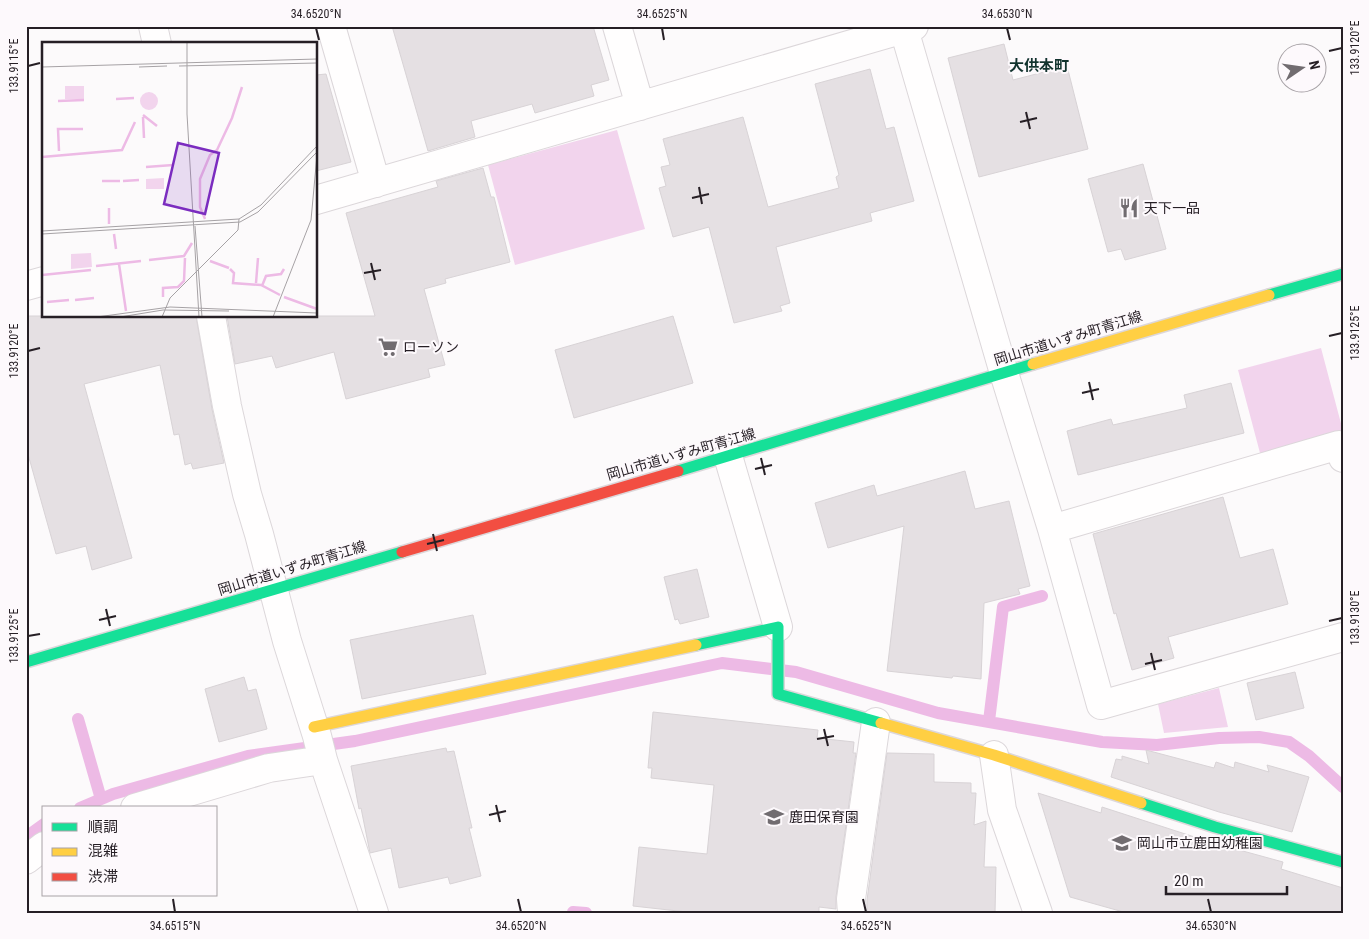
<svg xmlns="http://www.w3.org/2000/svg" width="1369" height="939" font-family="'Roboto Condensed','Noto Sans JP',sans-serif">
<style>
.green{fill:#f2d4ed}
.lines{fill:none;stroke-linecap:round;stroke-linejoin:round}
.stream{stroke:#edbae5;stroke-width:12}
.building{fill:#e5e0e3;stroke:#d8d3d6}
.street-casing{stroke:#dcd7da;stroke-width:30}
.fast-casing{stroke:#dcd7da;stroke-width:14}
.slow-casing{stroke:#dcd7da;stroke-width:14}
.jam-casing{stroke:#dcd7da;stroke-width:14}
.street{stroke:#fffefe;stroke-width:28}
.fast{stroke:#16e098;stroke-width:11}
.slow{stroke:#ffcf43;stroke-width:11}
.jam{stroke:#f24e42;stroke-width:11}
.ticks{fill:none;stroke:#261f25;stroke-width:2}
.labels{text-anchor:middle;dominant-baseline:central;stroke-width:4;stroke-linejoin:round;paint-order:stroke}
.poi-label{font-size:14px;fill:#261f25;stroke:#fdf9fc;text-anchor:start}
.street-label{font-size:14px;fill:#261f25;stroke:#fdf9fc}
.neighbourhood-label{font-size:15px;font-weight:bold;fill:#12332e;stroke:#fdf9fc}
.inset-river{fill:none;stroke:#edbae5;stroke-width:2.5}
.inset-road{fill:none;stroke:#a6a2a5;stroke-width:1}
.view{fill:#7b2cbf;fill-opacity:0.15;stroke:#7b2cbf;stroke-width:2.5}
.inset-edge{fill:none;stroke:#261f25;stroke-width:2.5}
.neatline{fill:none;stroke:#261f25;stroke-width:2}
.ticks-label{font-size:12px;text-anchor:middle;fill:#261f25}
</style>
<rect width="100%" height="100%" fill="#fcfafb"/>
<path class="green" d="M617,130L645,229L515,265L488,165Z
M1321,348L1343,431L1260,453L1238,370Z
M1219,688L1228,727L1164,733L1158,704Z"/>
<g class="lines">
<path class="stream" d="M78,719L101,799
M989,721L1003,607L1042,596
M80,808L113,794L248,756L355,741L722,663L796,672L938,713L1102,742L1157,745L1219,738L1259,737L1289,742L1309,756L1343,787
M26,837L44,824
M573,912L586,913"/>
</g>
<path class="building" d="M392,26H593L609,80L591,85L594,96L535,113L532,104L471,121L475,137L428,151Z
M1004,44L1013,80L1067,66L1088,149L979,177L948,58Z
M870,69L886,129L894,127L914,201L870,213L872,221L776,247L790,303L780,306L782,311L734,323L709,227L673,237L659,188L666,186L661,167L670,165L663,139L743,117L768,207L839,188L836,177L839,175L815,84Z
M326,74L351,162L316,171V75Z
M1143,164L1166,249L1125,260L1121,249L1108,252L1088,179Z
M483,168L491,197H494L510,262L445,279L446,283L424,289L445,365L428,369L430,377L346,399L334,352L276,368L272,356L235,364L227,316H375L346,213L438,187L436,181Z
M26,316H196L212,409L224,463L193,469L191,463L185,465L179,434L174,435L160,365L84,384L132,558L92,570L86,546L56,554L26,447Z
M673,316L693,383L574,418L555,350Z
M1231,383L1244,433L1078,475L1067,431L1111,419L1113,425L1187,408L1184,395Z
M965,471L975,509L1009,501L1030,586L1018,589L1020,594L984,603L981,679L953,676L952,678L887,671L904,526L828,548L815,503L874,485L877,496Z
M1223,497L1240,558L1273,549L1288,604L1168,637L1174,658L1132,670L1116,613L1114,614L1093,534Z
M697,569L709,617L680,624L678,619L675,620L664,577Z
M473,615L486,674L362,699L350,640Z
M1295,672L1304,708L1256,720L1247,683Z
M244,677L248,691L256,689L267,729L219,742L205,689Z
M653,712L818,730L817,738L854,742L853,753H856L836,897V909L819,907V913H696L633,906L639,847L707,854L714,785L651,778L652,768H648Z
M446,748L447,752L454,751L472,828H469L481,876L450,884L448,877L399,888L391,848L370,853L361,808L359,809L351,766Z
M1146,750L1214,768L1216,762L1234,768L1235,762L1269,772L1267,765L1309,777L1292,832L1219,812L1111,777L1116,759L1122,760V756L1149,764Z
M887,753L934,754V782L971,783V793H976L974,825L986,821L984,867H996L995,913H867V900Z
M1038,793L1101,813L1102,807L1210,842L1283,862L1281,869L1343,888V913H1127L1070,897Z"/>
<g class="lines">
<defs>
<path id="street" d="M153,26L157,44
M331,26L376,183
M617,26L640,106
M903,26L1004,373L1052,529L1101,705L1343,637
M316,200L914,26
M26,286L44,281
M211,316L227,406L247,494L259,534L287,641L317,736L323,760L374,913
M728,456L778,627
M1052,529L1339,445L1343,458
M994,755L1002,810L1038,913
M135,808L269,768L323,760
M26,860L44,846
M852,913L851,899L876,722"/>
<path id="fast" d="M1269,295L1343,274
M678,471L1033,364
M696,645L778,627V694L881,723
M26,662L402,552
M1141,803L1215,827L1343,862"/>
<path id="slow" d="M1033,364L1269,295
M881,723L994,755L1141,803
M314,727L696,645"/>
<path id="jam" d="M402,552L678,471"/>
</defs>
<use href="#street" class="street-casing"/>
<use href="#fast" class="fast-casing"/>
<use href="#slow" class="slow-casing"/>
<use href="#jam" class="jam-casing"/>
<use href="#street" class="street"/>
<use href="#fast" class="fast"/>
<use href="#slow" class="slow"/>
<use href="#jam" class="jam"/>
</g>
<path class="ticks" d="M316,28L319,40M662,28L664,40M1007,28L1010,40M1329,51L1342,48M28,66L40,63M1026,112L1030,129M1020,122L1037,118M699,187L702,204M692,198L709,194M371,263L375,280M364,273L381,270M1329,336L1342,333M28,351L40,348M1089,382L1093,400M1082,393L1099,389M761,458L765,475M755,469L772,465M433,534L437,551M427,544L444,540M106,609L110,626M99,620L116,616M1329,621L1342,618M28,636L40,634M1151,653L1155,670M1145,664L1162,660M824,729L828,746M817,739L834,736M496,805L500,822M489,815L506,811M173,899L175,912M518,899L521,912M863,899L866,912M1208,899L1211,912"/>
<defs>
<symbol id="restaurant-bare" viewBox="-9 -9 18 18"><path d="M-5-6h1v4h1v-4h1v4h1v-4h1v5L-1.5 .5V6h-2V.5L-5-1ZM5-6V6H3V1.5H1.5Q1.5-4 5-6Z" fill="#716c70" stroke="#fdf9fc" stroke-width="2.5" paint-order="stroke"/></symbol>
<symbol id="supermarket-bare" viewBox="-9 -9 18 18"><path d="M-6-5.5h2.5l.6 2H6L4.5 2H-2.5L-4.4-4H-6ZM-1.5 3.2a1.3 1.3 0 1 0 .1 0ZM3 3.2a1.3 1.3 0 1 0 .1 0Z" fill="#716c70" stroke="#fdf9fc" stroke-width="2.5" paint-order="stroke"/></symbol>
<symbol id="school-bare" viewBox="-9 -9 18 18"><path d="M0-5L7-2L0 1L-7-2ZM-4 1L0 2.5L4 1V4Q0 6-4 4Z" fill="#716c70" stroke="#fdf9fc" stroke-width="2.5" paint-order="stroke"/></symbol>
</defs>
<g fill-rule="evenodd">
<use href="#restaurant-bare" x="1115" y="194" width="28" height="28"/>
<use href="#supermarket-bare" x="374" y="333" width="28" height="28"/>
<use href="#school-bare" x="760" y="803" width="28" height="28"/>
<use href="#school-bare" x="1108" y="829" width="28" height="28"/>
</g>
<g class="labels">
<g class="poi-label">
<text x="1144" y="208">天下一品</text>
<text x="403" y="347">ローソン</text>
<text x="789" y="817">鹿田保育園</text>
<text x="1137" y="843">岡山市立鹿田幼稚園</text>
</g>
<g class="street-label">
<text transform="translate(1068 338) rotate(-17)">岡山市道いずみ町青江線</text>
<text transform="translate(681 454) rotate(-16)">岡山市道いずみ町青江線</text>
<text transform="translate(292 568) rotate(-17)">岡山市道いずみ町青江線</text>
</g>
<g class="neighbourhood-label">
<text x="1039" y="66">大供本町</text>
</g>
</g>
<g transform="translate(42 42)">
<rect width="275" height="275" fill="#fcfafb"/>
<path d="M23,44H42V57H23ZM98 59a9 9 0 1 1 18 0a9 9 0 1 1-18 0ZM122,136V147H104V137ZM49,211L50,225L29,227V212Z" fill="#f2d4ed"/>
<path class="inset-river" d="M74,57L92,56M16,59L42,58M101,73L115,84M101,75L102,96M17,109L16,87H41M0,115L80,108L93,80M104,125L131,123M60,139H78M81,139L97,138M67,166V182M163,177L158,165V137L168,113L175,108L190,76L200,45M72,192L74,207M107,218L142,214L150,201M168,219L187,226M77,222L84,269M54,224L99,219M188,227L192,231L191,241L219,243L238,253M0,233L49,228M214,241L216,216M220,244L224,234L239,232L242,227M121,255V246L136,245L142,239L143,216M242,255L275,267M33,258L52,256M5,260L27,258"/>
<path class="inset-road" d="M145,0V72L157,275M137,24L275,21M0,25L275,17M97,25L125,24M198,180L216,170L275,110M153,184L160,275M0,189L197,177M0,192L198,180M55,275L128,265L275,271M78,275L121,268L187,269M120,275L128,256L196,188L197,177L219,163L275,104M231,275L269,178L275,113"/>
<path class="view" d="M136,101L177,111L163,172L122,162Z"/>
<rect width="275" height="275" class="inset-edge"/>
</g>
<rect width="1369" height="939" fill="none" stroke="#fdf9fc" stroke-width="55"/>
<rect x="42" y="806" width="175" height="90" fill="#fdf9fc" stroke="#a7a2a6"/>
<rect x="52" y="823" width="25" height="8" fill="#16e098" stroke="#a7a2a6"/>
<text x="88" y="832" font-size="15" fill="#261f25">順調</text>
<rect x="52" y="848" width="25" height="8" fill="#ffcf43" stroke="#a7a2a6"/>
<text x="88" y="856" font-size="15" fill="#261f25">混雑</text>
<rect x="52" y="873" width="25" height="8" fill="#f24e42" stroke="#a7a2a6"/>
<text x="88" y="882" font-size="15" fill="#261f25">渋滞</text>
<g transform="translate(1302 68) rotate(77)"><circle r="24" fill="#fdf9fc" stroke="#a7a2a6"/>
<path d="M0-4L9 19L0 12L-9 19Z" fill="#716c70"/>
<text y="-8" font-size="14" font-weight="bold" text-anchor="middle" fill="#261f25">N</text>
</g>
<path d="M1166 886v8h121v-8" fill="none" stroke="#261f25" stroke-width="2.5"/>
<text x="1174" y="886" font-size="15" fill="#261f25" stroke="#fdf9fc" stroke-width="4" paint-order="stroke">20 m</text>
<rect x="28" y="28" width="1314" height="884" class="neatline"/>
<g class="ticks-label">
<text x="316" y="18">34.6520°N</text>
<text x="662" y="18">34.6525°N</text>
<text x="1007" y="18">34.6530°N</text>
<text transform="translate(1355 48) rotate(-90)" y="4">133.9120°E</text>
<text transform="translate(14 66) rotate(-90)" y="4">133.9115°E</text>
<text transform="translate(1355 333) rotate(-90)" y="4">133.9125°E</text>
<text transform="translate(14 351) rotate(-90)" y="4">133.9120°E</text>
<text transform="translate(1355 618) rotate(-90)" y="4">133.9130°E</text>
<text transform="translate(14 636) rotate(-90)" y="4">133.9125°E</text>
<text x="175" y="930">34.6515°N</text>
<text x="521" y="930">34.6520°N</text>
<text x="866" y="930">34.6525°N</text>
<text x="1211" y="930">34.6530°N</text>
</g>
</svg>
